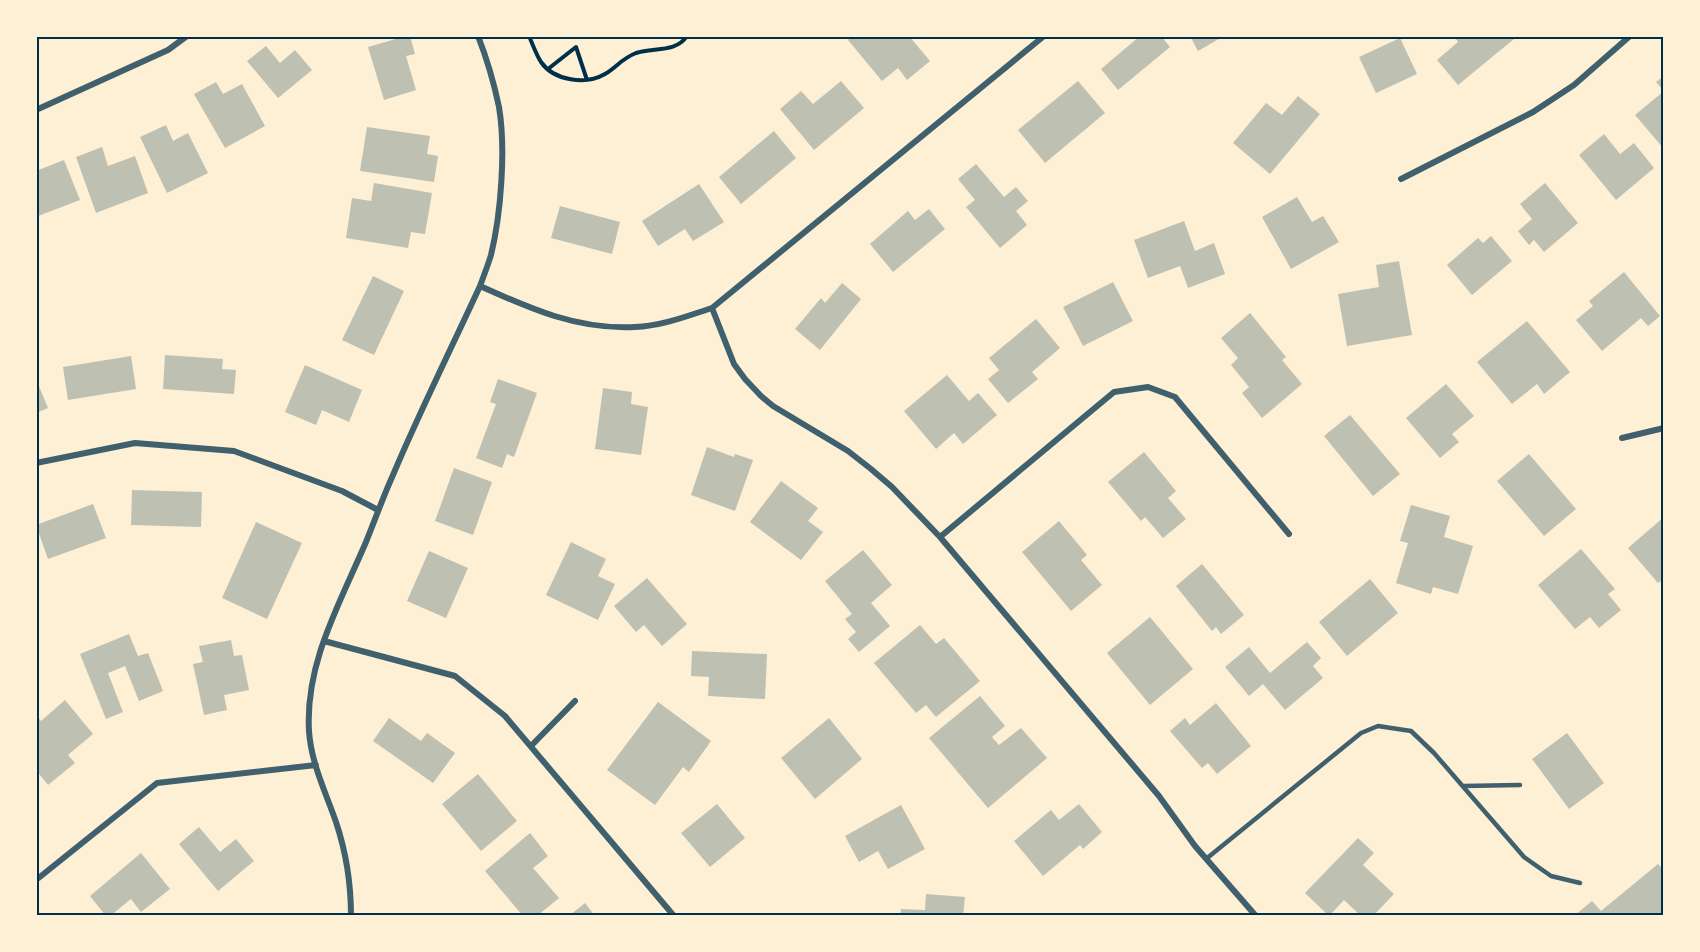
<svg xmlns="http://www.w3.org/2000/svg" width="1700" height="952" font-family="Figtree,sans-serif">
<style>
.building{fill:#bec0b2}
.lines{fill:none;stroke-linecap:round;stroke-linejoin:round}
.path{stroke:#003049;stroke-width:4}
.service{stroke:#3f606c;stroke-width:4.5}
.minor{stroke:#3f606c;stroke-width:6}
.neatline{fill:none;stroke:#003049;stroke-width:2}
</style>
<rect width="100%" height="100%" fill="#fdf0d5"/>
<path class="building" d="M406,36H410L415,54L406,56L416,90L384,100L368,47Z
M852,36H909L930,61L907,80L898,68L882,81L848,40Z
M1140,36H1161L1170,47L1118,90L1101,69Z
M1190,36H1224L1198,51Z
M1454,36H1512L1514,39L1458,85L1437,60L1458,42Z
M1400,38L1417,74L1376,93L1359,57Z
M266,46L280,63L295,50L312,70L278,98L247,61Z
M1664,76V91L1656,82Z
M841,81L864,108L814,150L780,109L801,91L813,104Z
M1078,81L1105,113L1045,163L1018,130Z
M216,82L223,94L242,84L265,126L225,148L194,94Z
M1664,91V149L1635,115Z
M1298,96L1320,114L1270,174L1233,143L1266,103L1282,115Z
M166,125L173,141L188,133L208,173L167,193L140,137Z
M367,127L430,136L427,154L438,156L434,182L360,171Z
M774,131L796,158L741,204L719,177Z
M1604,134L1620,154L1634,143L1654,168L1616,200L1579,155Z
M102,147L108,166L135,156L148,193L96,213L76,157Z
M64,160L80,200L38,216L36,211V171Z
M976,164L1004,197L1016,187L1028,201L1016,211L1027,225L1000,248L966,207L975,200L958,179Z
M374,183L432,193L425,234L411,232L408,248L346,238L352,198L371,201Z
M1545,183L1578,223L1544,252L1534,240L1529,245L1518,231L1532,219L1520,204Z
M699,184L724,222L693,241L685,229L658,246L642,221Z
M1297,197L1312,222L1323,216L1339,242L1291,269L1262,217Z
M560,206L620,222L612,254L551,238Z
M929,209L945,229L893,272L870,244L908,211L915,220Z
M1184,221L1195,251L1214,243L1225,274L1188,288L1180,266L1148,278L1134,240Z
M1491,236L1512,261L1472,295L1447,265L1478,238L1483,243Z
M1399,261L1412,335L1347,346L1338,294L1379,287L1376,265Z
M1624,272L1660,316L1648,326L1641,318L1602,351L1576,320L1593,306L1589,301Z
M373,276L404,291L374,355L342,340Z
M1113,282L1133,321L1083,346L1063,307Z
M842,283L861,299L820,350L795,329L821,298L825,303Z
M1250,313L1286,357L1282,360L1302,384L1262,418L1242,393L1249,387L1231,365L1238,358L1221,338Z
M1036,319L1060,348L1032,372L1038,379L1008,403L988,379L999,370L989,358Z
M1527,321L1570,372L1544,394L1537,384L1512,404L1477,362Z
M165,355L223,359L222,369L236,370L234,394L163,389Z
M131,356L136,389L68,400L63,367Z
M305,365L362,390L349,422L322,410L316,425L285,412Z
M947,375L969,401L978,393L997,415L963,444L954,433L936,449L904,411Z
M36,379L48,408L36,413Z
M498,379L537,393L514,457L507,454L502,468L476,458L496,404L490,402Z
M1446,384L1474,416L1452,434L1459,442L1440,458L1406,418Z
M603,388L632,392L631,404L648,407L641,455L595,449Z
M1350,415L1400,474L1373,496L1324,436Z
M707,447L734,457L735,454L753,460L735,511L691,495Z
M1144,452L1176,491L1168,498L1186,519L1163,538L1145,517L1141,521L1108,482Z
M1529,454L1576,509L1544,536L1497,481Z
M454,468L492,482L473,535L435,521Z
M781,481L818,508L808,521L823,532L801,560L750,522Z
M132,490L202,492L201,527L131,525Z
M93,504L106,538L48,559L36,525Z
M1411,505L1450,516L1444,537L1473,546L1458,594L1433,587L1431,594L1396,583L1408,543L1400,541Z
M1664,517V579L1658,583L1628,548Z
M1059,521L1087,555L1081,560L1102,585L1071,611L1022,552Z
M256,522L302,543L267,619L222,598Z
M571,542L606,559L598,576L615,584L598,620L546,595Z
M1581,549L1615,589L1608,594L1621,610L1599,628L1590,617L1575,629L1538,585Z
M863,550L892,585L871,603L890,626L859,652L848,639L856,632L845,619L852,614L825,581Z
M429,551L468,568L446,618L407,601Z
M1202,564L1244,615L1221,634L1216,627L1212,631L1176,586Z
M647,578L687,624L662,646L644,625L636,632L614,606Z
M1370,579L1398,613L1347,656L1319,622Z
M1150,617L1193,669L1150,705L1107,653Z
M920,625L936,644L944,638L980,681L936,717L926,705L916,713L874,663Z
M129,634L138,656L148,653L163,691L139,701L125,666L108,673L123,712L106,719L80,654Z
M231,640L234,656L242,655L249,690L224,695L227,710L204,715L193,664L203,662L199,646Z
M1307,642L1321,658L1313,666L1323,678L1285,710L1263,684L1249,696L1225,667L1249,647L1270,673Z
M692,651L767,654L765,699L708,696L709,677L691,676Z
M980,696L1005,726L992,737L999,745L1021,728L1047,758L988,808L929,738Z
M65,700L93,734L68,755L75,763L48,785L36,770V715L41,721Z
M658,702L711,741L689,772L683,767L655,805L607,770Z
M1216,703L1251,746L1217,774L1208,763L1202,768L1170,731L1185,718L1190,725Z
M389,718L421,741L427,733L455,753L433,783L373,741Z
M829,718L862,759L815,799L781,758Z
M1567,733L1604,783L1569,809L1532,759Z
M478,774L517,821L481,851L442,804Z
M717,804L745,838L710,867L681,833Z
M1079,804L1102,832L1083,849L1080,845L1043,876L1014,841L1051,810L1059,820Z
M901,805L925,849L888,869L878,851L859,862L845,836Z
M199,827L220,852L236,839L254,861L218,891L179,844Z
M530,833L548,856L533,868L559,898L537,916H523L485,871Z
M1358,838L1374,853L1363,865L1394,894L1373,916H1361L1344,900L1329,916L1305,893Z
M141,853L170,889L141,912L131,899L110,916H106L90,896Z
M1658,864L1664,870V916H1574L1592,901L1601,911Z
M926,894L965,897L963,916H900L901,909L925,910Z
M585,903L595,916H569Z"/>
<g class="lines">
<path class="path" d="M529,36C533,45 536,54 541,62C554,81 586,85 605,74C617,67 621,59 636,53C653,47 676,53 687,36
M548,69L576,47L587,80"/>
<path class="service" d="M1463,786L1520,785
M1206,859L1361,733L1378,726L1411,731L1434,753L1524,857L1551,876L1580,883"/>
<path class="minor" d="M36,110L168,50L187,36
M1401,179L1533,112L1574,85L1630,36
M480,286C531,309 578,330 635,327C662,326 687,316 712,308L1044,36
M712,308L734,364L745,379L761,396L773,406L848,451L871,469L892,487L940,537L1159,796L1195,846L1256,916
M1622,438L1664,428
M36,463L135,443L234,451L342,491L378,510
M940,537L1114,392L1148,387L1175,397L1289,534
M324,641L455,676L505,716L674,916
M531,746L575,701
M36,880L157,783L316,765
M351,916C351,885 346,852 336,822C326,793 311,763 309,731C305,663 340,603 366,542C375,520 383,497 393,475C420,411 451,349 480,286C484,275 488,265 491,255C501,214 506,149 499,107C494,83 487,59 478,36"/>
</g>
<rect width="1700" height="952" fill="none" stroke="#fdf0d5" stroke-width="75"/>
<rect x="38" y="38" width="1624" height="876" class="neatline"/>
</svg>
